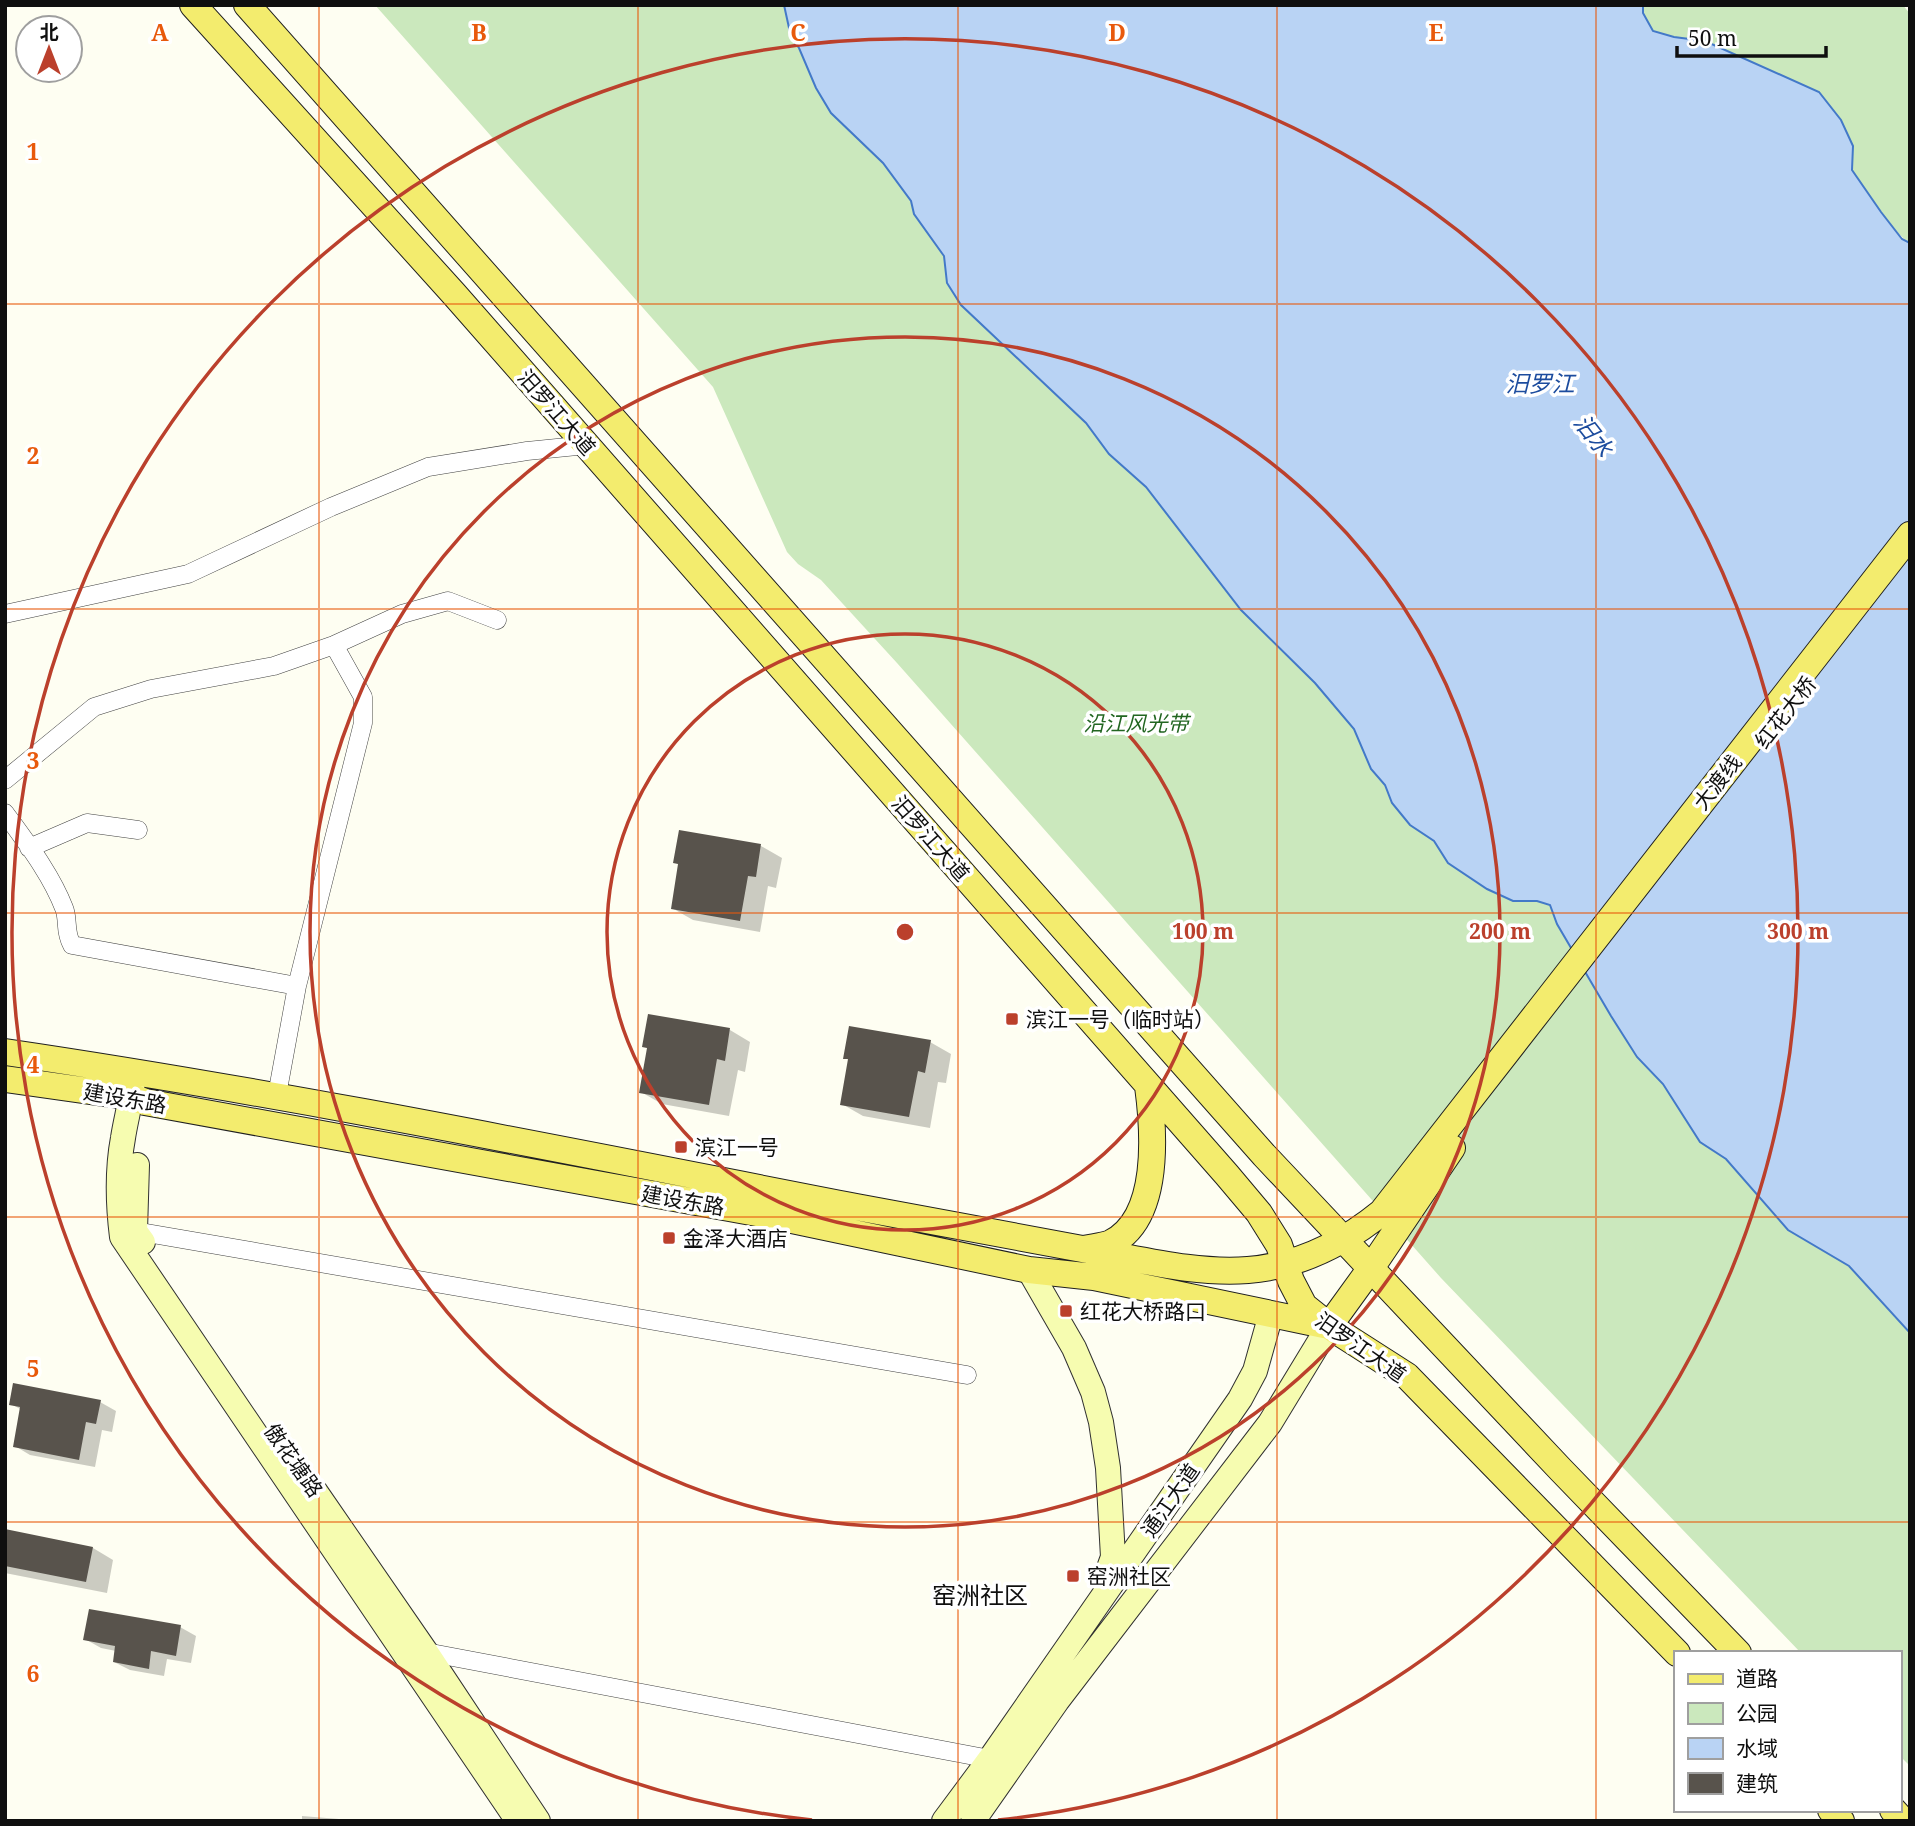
<svg xmlns="http://www.w3.org/2000/svg" width="1915" height="1826" font-family="'Noto Serif','Noto Sans SC',serif">
<style>
.green{fill:#cbe8bd}
.water{fill:#b9d3f4;stroke:#4379c8;stroke-width:2}
.shadow{fill:#0003}
.building{fill:#58534c}
.lines{fill:none;stroke-linecap:round;stroke-linejoin:round}
.street-casing{stroke:#424242;stroke-width:19}
.secondary-casing{stroke:#313131;stroke-width:26}
.primary-casing{stroke:#202020;stroke-width:28}
.street{stroke:#fff;stroke-width:18}
.secondary{stroke:#f6fcb0;stroke-width:24}
.primary{stroke:#f3ec6e;stroke-width:26}
.grid{fill:none;stroke:#e8590c;stroke-width:2;stroke-opacity:0.55}
.ring{fill:none;stroke:#bb402c;stroke-width:3.5}
.poi-dot{fill:#bb402c;stroke:#fff;stroke-width:2.5}
.labels{text-anchor:middle;dominant-baseline:central;stroke-width:7;stroke-linejoin:round;paint-order:stroke}
.street-label{font-size:21px;fill:#0f0f0f;stroke:#fff}
.park-label{font-size:21px;font-style:italic;fill:#226621;stroke:#fff}
.poi-label{font-size:21px;fill:#0f0f0f;stroke:#fff;text-anchor:start}
.water-label{font-size:23px;font-style:italic;fill:#1c4c9e;stroke:#fff}
.quarter-label{font-size:24px;fill:#0f0f0f;stroke:#fff}
.grid-label{font-size:23px;text-anchor:middle;font-weight:bold;fill:#e8590c;stroke:#fff;stroke-width:7;stroke-linejoin:round;paint-order:stroke}
.centre{fill:#bb402c;stroke:#fff;stroke-width:3.5}
.ring-label{font-size:21px;text-anchor:middle;font-weight:bold;fill:#bb402c;stroke:#fff;stroke-width:7;stroke-linejoin:round;paint-order:stroke}
</style>
<rect width="100%" height="100%" fill="#fefef2"/>
<path class="green" d="M375,5H784L790,36L799,48L816,88L841,124L858,136L883,163L911,201L914,214L944,256L947,283L1086,423L1109,454L1146,487L1241,610L1315,683L1354,729L1371,769L1385,785L1392,803L1410,825L1434,841L1448,863L1513,901H1537L1550,905L1557,924L1611,1016L1637,1057L1663,1084L1700,1142L1726,1159L1788,1230L1849,1266L1910,1333V1766L1899,1755V1653H1801L1441,1278L897,663L821,580L798,564L787,552L713,387Z
M1643,5H1903L1910,14V243C1898,237 1855,182 1852,169C1851,162 1853,153 1853,146L1705,41L1674,37L1653,31L1643,13Z"/>
<path class="water" d="M784,5H1643V13L1653,31L1674,37L1705,41L1819,92L1841,120L1853,146L1852,170L1881,212L1902,239L1910,243V1333L1849,1266L1788,1230L1726,1159L1700,1142L1663,1084L1637,1057L1611,1016L1557,924L1550,905L1537,901H1513L1487,889L1448,863L1434,841L1410,825L1392,803L1385,785L1371,769L1354,729L1315,683L1241,610L1146,487L1109,454L1086,423L961,305L947,283L944,256L914,214L911,201L883,163L831,113L816,88L799,48L791,37Z"/>
<path class="shadow" d="M681,832L761,846L782,858L776,888L768,886L760,932L693,920L672,908L680,865Z
M650,1016L730,1030L750,1042L745,1072L738,1070L729,1116L662,1104L641,1092L649,1048Z
M930,1042L951,1054L946,1083L938,1082L930,1128L863,1116L842,1104L849,1060L845,1058Z
M100,1402L116,1411L112,1432L102,1430L95,1467L30,1455L15,1446L22,1410L11,1404Z
M5,1531L93,1548L113,1560L107,1593L5,1573Z
M180,1627L196,1636L191,1663L167,1659L164,1676L130,1670L114,1662L116,1651L101,1648L85,1639Z
M302,1816L339,1819L342,1821H302Z"/>
<path class="building" d="M679,830L761,844L756,877L748,876L740,921L671,909L678,864L673,863Z
M648,1014L730,1028L725,1061L717,1059L709,1105L639,1093L647,1048L642,1047Z
M849,1026L931,1040L925,1073L918,1071L909,1117L840,1105L848,1059H843Z
M13,1383L101,1400L96,1424L86,1422L79,1460L13,1447L20,1407L9,1405Z
M5,1529L93,1547L86,1582L5,1566Z
M89,1609L181,1625L176,1656L151,1651L149,1669L113,1662L115,1646L83,1640Z"/>
<g class="lines">
<defs>
<path id="street" d="M5,614L188,574L331,507L428,467L527,451L587,445
M5,780L94,707L151,689L274,666L334,645L402,614L448,601L497,620
M5,813C26,842 51,874 64,908C69,920 64,931 72,945L297,986
M29,848L87,823L138,830
M277,1095L297,986L363,723V697L334,645
M135,1231L967,1375
M426,1652L990,1759L998,1765"/>
<path id="secondary" d="M133,1078C132,1099 126,1118 123,1138C117,1170 118,1205 122,1237L518,1821
M137,1165L135,1231L143,1242
M1029,1270L1074,1348L1093,1392L1101,1422L1108,1468L1113,1557L1104,1582
M315,1491L426,1652L538,1821
M944,1821L990,1759L1240,1399L1255,1371L1271,1314
M973,1821L1057,1701L1270,1423L1329,1326"/>
<path id="primary" d="M193,5L454,294L1227,1175L1259,1213L1279,1245L1291,1281L1304,1306L1329,1326L1407,1376L1677,1653
M247,5L1264,1155L1561,1470L1738,1653
M5,1052C290,1094 573,1152 856,1207C935,1222 1014,1237 1093,1251C1144,1260 1196,1274 1248,1270C1298,1266 1344,1243 1382,1212L1910,535
M5,1079L132,1097L145,1102L773,1216L1029,1270L1094,1277L1324,1325
M1084,1249C1093,1247 1104,1246 1111,1243C1161,1218 1154,1131 1148,1086
M1329,1326L1371,1268L1452,1148
M1831,1810L1841,1821
M1893,1810L1903,1821"/>
</defs>
<use href="#street" class="street-casing"/>
<use href="#secondary" class="secondary-casing"/>
<use href="#primary" class="primary-casing"/>
<use href="#street" class="street"/>
<use href="#secondary" class="secondary"/>
<use href="#primary" class="primary"/>
</g>
<path class="grid" d="M319,5V1821M638,5V1821M958,5V1821M1277,5V1821M1596,5V1821M5,304H1910M5,609H1910M5,913H1910M5,1217H1910M5,1522H1910"/>
<g class="ring">
<circle cx="905" cy="932" r="298"/>
<circle cx="905" cy="932" r="595"/>
<path d="M812 1820A893 893 0 1 1 998 1820"/>
</g>
<g class="poi-dot">
<rect x="1005" y="1012" width="14" height="14" rx="3.5"/>
<rect x="674" y="1140" width="14" height="14" rx="3.5"/>
<rect x="662" y="1231" width="14" height="14" rx="3.5"/>
<rect x="1059" y="1304" width="14" height="14" rx="3.5"/>
<rect x="1066" y="1569" width="14" height="14" rx="3.5"/>
</g>
<g class="labels">
<g class="street-label">
<text transform="translate(557 412) rotate(49)">汨罗江大道</text>
<text transform="translate(1785 712) rotate(-52)">红花大桥</text>
<text transform="translate(1717 782) rotate(-52)">大渡线</text>
<text transform="translate(931 838) rotate(49)">汨罗江大道</text>
<text transform="translate(125 1098) rotate(10)">建设东路</text>
<text transform="translate(683 1200) rotate(10)">建设东路</text>
<text transform="translate(1361 1347) rotate(35)">汨罗江大道</text>
<text transform="translate(294 1460) rotate(55)">傲花塘路</text>
<text transform="translate(1170 1500) rotate(-55)">通江大道</text>
</g>
<g class="park-label">
<text x="1136" y="723">沿江风光带</text>
</g>
<g class="poi-label">
<text x="1026" y="1019">滨江一号（临时站）</text>
<text x="695" y="1147">滨江一号</text>
<text x="683" y="1238">金泽大酒店</text>
<text x="1080" y="1311">红花大桥路口</text>
<text x="1087" y="1576">窑洲社区</text>
</g>
<g class="water-label">
<text x="1540" y="383">汨罗江</text>
<text transform="translate(1594 435) rotate(52)">汨水</text>
</g>
<g class="quarter-label">
<text x="980" y="1594">窑洲社区</text>
</g>
</g>
<g class="grid-label">
<text x="160" y="41">A</text>
<text x="479" y="41">B</text>
<text x="798" y="41">C</text>
<text x="1117" y="41">D</text>
<text x="1436" y="41">E</text>
<text x="33" y="160">1</text>
<text x="33" y="464">2</text>
<text x="33" y="769">3</text>
<text x="33" y="1073">4</text>
<text x="33" y="1377">5</text>
<text x="33" y="1682">6</text>
</g>
<circle cx="905" cy="932" r="10" class="centre"/>
<g class="ring-label">
<text x="1203" y="939">100 m</text>
<text x="1500" y="939">200 m</text>
<text x="1798" y="939">300 m</text>
</g>
<rect width="1915" height="1826" fill="none" stroke="#0f0f0f" stroke-width="14"/>
<rect x="1674" y="1651" width="228" height="161" fill="#ffffff" stroke="#9f9f9f" stroke-width="2"/>
<rect x="1688" y="1674" width="35" height="10" fill="#f3ec6e" stroke="#9f9f9f" stroke-width="2"/>
<text x="1736" y="1686" font-size="21" fill="#0f0f0f">道路</text>
<rect x="1688" y="1703" width="35" height="21" fill="#cbe8bd" stroke="#9f9f9f" stroke-width="2"/>
<text x="1736" y="1721" font-size="21" fill="#0f0f0f">公园</text>
<rect x="1688" y="1738" width="35" height="21" fill="#b9d3f4" stroke="#9f9f9f" stroke-width="2"/>
<text x="1736" y="1756" font-size="21" fill="#0f0f0f">水域</text>
<rect x="1688" y="1773" width="35" height="21" fill="#58534c" stroke="#9f9f9f" stroke-width="2"/>
<text x="1736" y="1791" font-size="21" fill="#0f0f0f">建筑</text>
<g transform="translate(49 49)"><circle r="33" fill="#ffffff" stroke="#9f9f9f" stroke-width="2"/>
<path d="M0-5L12 26L0 18L-12 26Z" fill="#bb402c"/>
<text y="-10" font-size="19" font-weight="bold" text-anchor="middle" fill="#0f0f0f">北</text>
</g>
<path d="M1677 46v10h149v-10" fill="none" stroke="#0f0f0f" stroke-width="3.5"/>
<text x="1688" y="46" font-size="21" fill="#0f0f0f" stroke="#ffffff" stroke-width="5" paint-order="stroke">50 m</text>
</svg>
